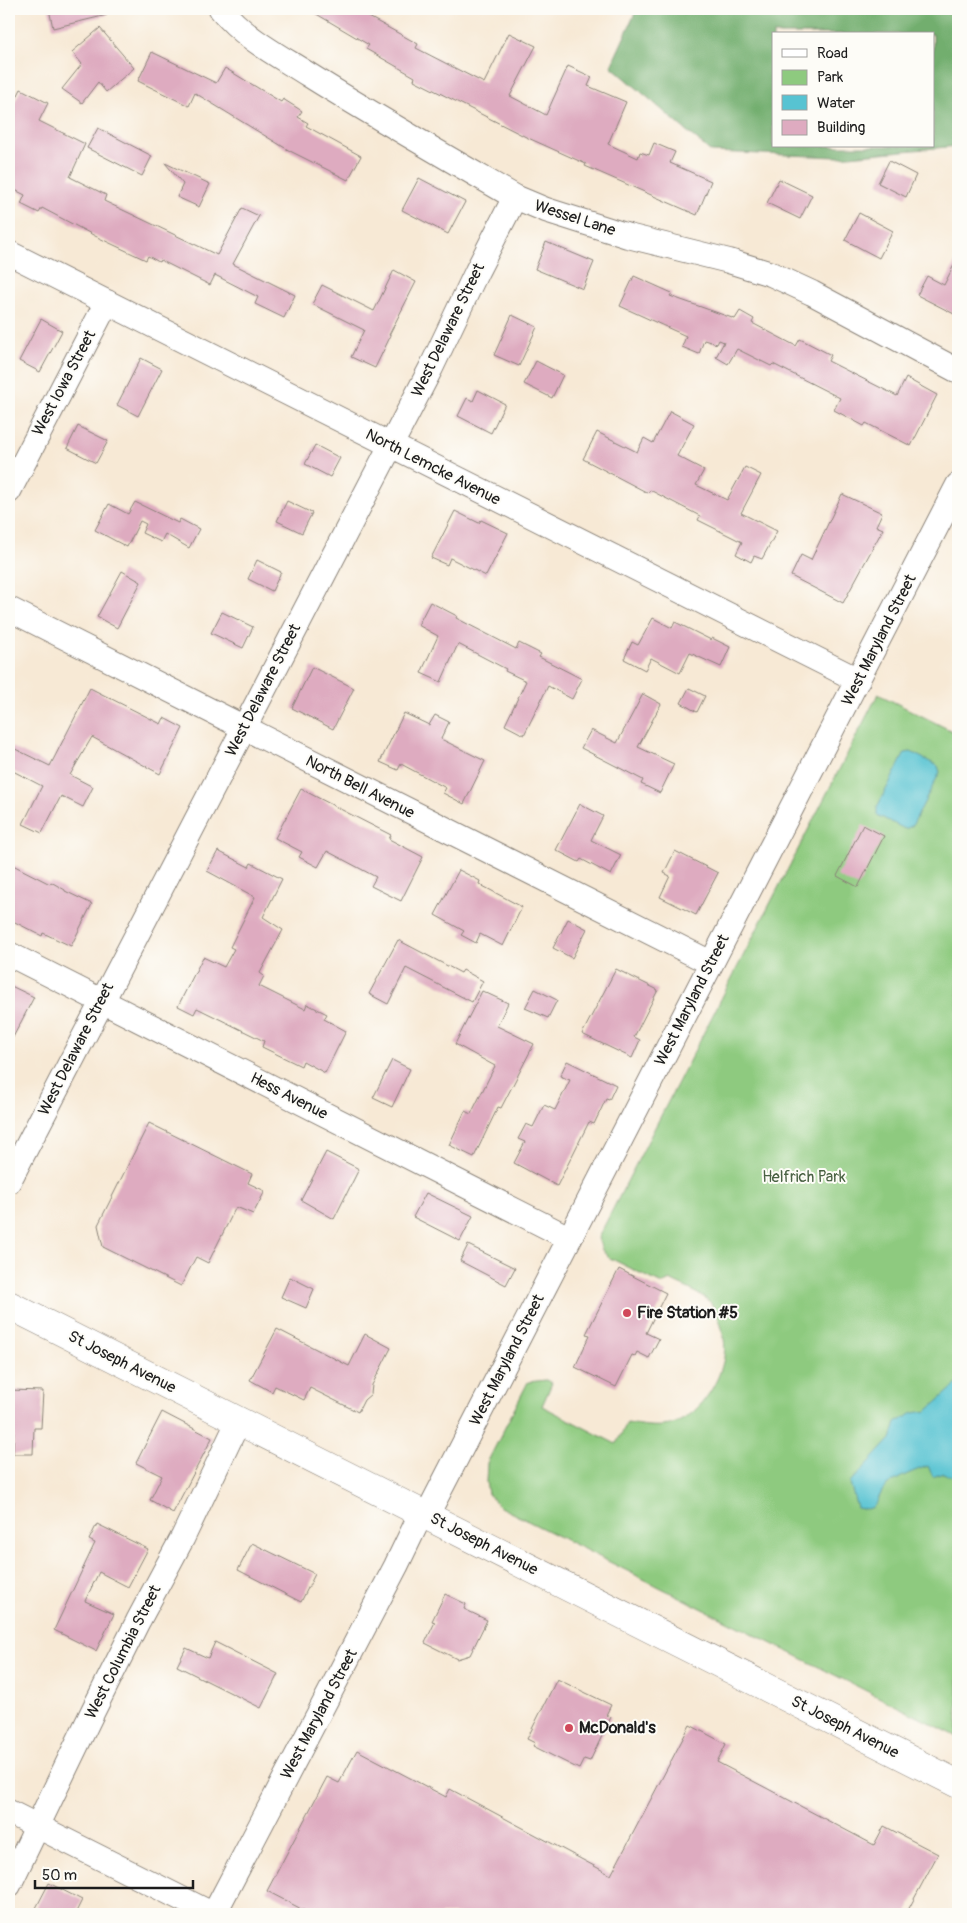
<svg xmlns="http://www.w3.org/2000/svg" width="967" height="1923" font-family="Pangolin,sans-serif">
<style>
.green{fill:#8eca7f;stroke:#55734e}
.forest{fill:#72ae6e;stroke:#476545;fill-rule:evenodd}
.water{fill:#57c3d2;stroke:#3a7077}
.building{fill:#deabc0}
.lines{fill:none;stroke-linecap:round;stroke-linejoin:round}
.minor-casing{stroke:#8a8278;stroke-width:26}
.major-casing{stroke:#8a8278;stroke-width:29}
.minor{stroke:#fff;stroke-width:24}
.major{stroke:#fff;stroke-width:28}
.poi-dot{fill:#d1495b;stroke:#fdfcf7;stroke-width:2}
.labels{text-anchor:middle;dominant-baseline:central;stroke-width:4;stroke-linejoin:round;paint-order:stroke}
.street-label{font-size:16px;fill:#1c1c1c;stroke:#fdfcf7}
.park-label{font-size:16px;fill:#4a6244;stroke:#fdfcf7}
.poi-label{font-size:16px;font-weight:bold;fill:#1c1c1c;stroke:#fdfcf7;text-anchor:start}
</style>
<rect width="100%" height="100%" fill="#fdfcf7"/>
<filter id="ink" filterUnits="userSpaceOnUse"><feTurbulence type="fractalNoise" baseFrequency=".02" numOctaves="2"/><feDisplacementMap in="SourceGraphic" scale="10" xChannelSelector="R" yChannelSelector="G"/><feConvolveMatrix kernelMatrix="1 2 1 2 8 2 1 2 1" color-interpolation-filters="sRGB"/></filter>
<filter id="wash" filterUnits="userSpaceOnUse"><feTurbulence type="fractalNoise" baseFrequency=".0096" numOctaves="4" result="noise"/><feDisplacementMap in="SourceGraphic" scale="20" xChannelSelector="R" yChannelSelector="G"/><feGaussianBlur stdDeviation="1.12" result="paint"/><feColorMatrix in="noise" values="0 0 0 0 0 0 0 0 0 0 0 0 0 0 0 0 0 1.4 0 .05"/><feComposite in="paint" operator="in"/></filter>
<g filter="url(#wash)">
<rect width="100%" height="100%" fill="#f7e9d5"/>
<path class="green" d="M878,694L958,734V1737L500,1507L488,1494L486,1482L487,1463L528,1382L546,1380L552,1383L542,1406L616,1444L627,1423C640,1425 656,1428 669,1425C697,1419 720,1383 724,1357C727,1339 720,1316 710,1302C703,1294 679,1285 670,1280L662,1284L608,1257L602,1250L598,1238Z"/>
<path class="forest" d="M637,9H958V146L838,157L711,152L611,66ZM773,34H933V146H773Z"/>
<path class="water" d="M911,752L938,766L940,772L912,826L905,829L877,815V807L905,753Z
M958,1383V1479L943,1473L933,1477L928,1466C914,1471 901,1476 888,1485C874,1495 883,1513 857,1508L850,1483L891,1439L896,1423L913,1413L927,1411Z"/>
<g id="blocks">
<path class="building" d="M49,9H106L107,15L53,28Z
M308,9H372L367,16L418,44L416,48L484,83L509,33L536,46L510,96L546,115L568,66L592,77L588,86L626,102L608,144L638,158L640,152L649,155L654,143L675,152L670,163L711,181L697,215L585,166L586,164L526,137L414,80L415,77L366,49L369,45Z
M100,28L134,68L106,92L98,82L82,103L62,89L82,64L72,52Z
M152,52L216,83L225,68L281,102L283,99L302,111L298,117L308,123L306,126L361,156L348,180L290,151L195,93L189,106L138,81Z
M21,89L48,103L39,121L85,144L70,177L106,195L104,201L217,255L242,208L259,216L233,264L295,295L284,318L255,304L258,297L215,275L210,285L160,260L159,262L148,256L146,260L97,237L42,208L39,213L21,204L25,195L9,187V113Z
M98,128L152,156L142,176L87,148Z
M889,161L916,175L906,197L878,183Z
M165,163L210,184L199,207L177,197L183,184Z
M419,178L465,202L448,234L402,210Z
M779,179L812,195L800,219L767,203Z
M859,213L893,231L879,258L845,240Z
M546,242L594,262L583,289L535,269Z
M958,257V316L917,295L927,276L944,285Z
M394,270L416,282L389,335H391L375,368L351,357L364,330L312,304L322,285L374,311Z
M634,276L672,293L670,296L735,319L740,311L754,319L752,323L796,346L800,339L831,355L828,361L897,396L906,378L937,395L911,446L866,423L864,426L834,410L840,398L773,364L771,366L737,349L728,364L716,357L724,342L719,340L717,344L704,340L699,354L682,347L686,336L620,306Z
M512,315L537,327L519,366L494,355Z
M41,319L62,331L40,372L19,361Z
M141,358L162,369L138,416L117,405Z
M536,361L563,375L552,398L524,384Z
M478,390L505,404L491,433L458,416L467,398L473,401Z
M670,411L694,424L677,456L704,470L696,485L727,500L745,467L761,475L741,513L777,531L762,559L754,556L751,562L736,554L742,542L698,520L700,516L650,490L648,493L583,459L597,432L637,452L644,438L653,443Z
M78,426L108,441L96,463L67,448Z
M315,445L340,458L330,477L305,464Z
M842,494L882,513L876,526L883,529L843,603L791,576L801,555L811,560Z
M287,501L312,513L302,533L277,521Z
M135,502L178,523L180,519L199,529L189,548L165,534L161,542L142,533L146,524L140,521L127,547L95,530L109,504L128,514Z
M455,511L479,523L481,520L508,533L486,576L450,558L447,565L431,558Z
M257,560L281,572L272,591L248,579Z
M122,571L141,582L117,628L97,617Z
M430,602L457,616L456,618L516,649L519,643L541,654L539,657L582,679L572,699L548,686L524,735L505,725L526,681L505,671L506,669L458,644L441,682L421,673L438,636L418,625Z
M222,612L253,627L243,648L211,633Z
M653,618L672,628L675,622L711,640L712,638L730,647L721,667L690,653L680,673L651,658L645,670L624,659L632,642L638,645Z
M312,667L354,688L333,729L292,708Z
M90,688L161,724L164,718L183,728L160,774L92,737L70,775L93,787L83,807L61,796L42,833L23,824L42,786L9,769V746L50,766Z
M689,688L705,696L697,712L681,703Z
M643,694L661,704L638,747L674,764L660,793L641,784L643,780L581,748L591,730L617,743Z
M404,713L429,725L435,715L449,722L441,739L485,761L464,804L443,793L446,788L401,764L398,770L380,762Z
M301,789L391,835L389,839L423,857L401,901L371,886L376,877L327,851L318,867L299,857L302,852L275,838Z
M580,804L603,816L591,840L621,855L611,875L581,859L579,862L556,850Z
M863,825L884,836L858,887L837,876Z
M218,851L249,867L251,863L282,879L263,917L283,930L260,973L264,976L259,986L305,1009L307,1004L327,1014L324,1019L346,1031L325,1073L303,1061L301,1066L262,1047L264,1041L197,1008L194,1014L178,1006L203,957L224,967L234,949L230,947L255,897L207,871Z
M675,851L718,873L696,915L660,897L670,876L664,873Z
M9,863L50,884L51,882L65,890V891L92,904L71,946L43,933L42,936L9,919Z
M459,870L480,881L479,884L522,907L503,946L480,934L476,943L461,935L464,931L435,915Z
M568,919L587,929L572,958L553,948Z
M398,940L461,973L463,970L483,981L472,1002L406,968L388,1004L369,994Z
M616,969L658,990L634,1037L640,1040L632,1058L582,1034Z
M9,985L34,997L9,1045Z
M535,989L557,1000L548,1018L525,1008Z
M482,991L508,1003L497,1026L534,1044L501,1108L498,1107L474,1157L449,1145L465,1111L471,1114L495,1066L455,1044Z
M392,1060L410,1069L392,1107L373,1098Z
M567,1061L616,1085L609,1100L606,1099L594,1124L589,1122L557,1186L514,1163L525,1142L518,1139L526,1124L533,1127L544,1105L555,1110L570,1080L560,1076Z
M149,1123L252,1174L248,1183L265,1191L253,1214L236,1207L208,1263L196,1257L181,1286L103,1247L98,1225Z
M326,1152L359,1169L334,1219L301,1200Z
M426,1193L473,1216L460,1241L413,1217Z
M468,1245L515,1268L506,1285L460,1261Z
M619,1269L666,1293L646,1333L659,1339L649,1358L637,1352L635,1356L632,1355L616,1387L575,1367L590,1335L586,1334Z
M290,1277L314,1289L306,1308L281,1297Z
M277,1329L349,1366L365,1334L391,1348L372,1385L371,1394L364,1400L358,1412L310,1388L304,1400L275,1386L272,1392L250,1380Z
M9,1390L43,1391L41,1428H34L33,1454H13L14,1430L9,1429Z
M162,1412L212,1438L173,1513L150,1500L162,1476L136,1463Z
M97,1524L148,1549L128,1587L99,1572L85,1601L114,1614L96,1651L54,1630L95,1543L89,1540Z
M252,1543L315,1574L301,1602L238,1570Z
M445,1594L466,1604L464,1609L487,1620L470,1655L457,1659L425,1643L435,1622L432,1621Z
M215,1642L278,1674L261,1708L177,1666L186,1648L208,1658Z
M557,1679L611,1705L606,1715L611,1717L590,1761L584,1759L579,1769L533,1746L535,1743L527,1739Z
M690,1725L726,1744L717,1762L874,1845L884,1826L938,1854L906,1914H311L267,1891L327,1777L339,1783L357,1750L446,1797L450,1789L611,1875Z
M49,1883L82,1900L75,1914H49L36,1908Z"/>
</g>
</g>
<g filter="url(#ink)">
<use href="#blocks" fill-opacity="0" stroke="#8a8278" stroke-width="1"/>
<g class="lines">
<defs>
<path id="minor" d="M221,9C244,38 278,55 309,75C376,117 446,157 515,197L546,210L628,236L729,261L771,274L812,293L958,371
M9,253L858,680
M9,491L107,302
M9,609L711,963
M9,954L569,1238
M9,1181L431,368L477,271L515,197
M427,1515L958,485
M9,1812L212,1914
M9,1885L93,1711L138,1621L183,1537L239,1420
M214,1914L396,1566L422,1512"/>
<path id="major" d="M9,1305L958,1784"/>
</defs>
<use href="#minor" class="minor-casing"/>
<use href="#major" class="major-casing"/>
<use href="#minor" class="minor"/>
<use href="#major" class="major"/>
</g>
</g>
<g class="poi-dot">
<circle cx="627" cy="1313" r="5"/>
<circle cx="569" cy="1728" r="5"/>
</g>
<g class="labels">
<g class="street-label">
<text transform="translate(575 218) rotate(18)">Wessel Lane</text>
<text transform="translate(448 330) rotate(-64)">West Delaware Street</text>
<text transform="translate(64 383) rotate(-62)">West Iowa Street</text>
<text transform="translate(433 467) rotate(27)">North Lemcke Avenue</text>
<text transform="translate(879 640) rotate(-63)">West Maryland Street</text>
<text transform="translate(263 690) rotate(-63)">West Delaware Street</text>
<text transform="translate(360 787) rotate(27)">North Bell Avenue</text>
<text transform="translate(692 1000) rotate(-63)">West Maryland Street</text>
<text transform="translate(76 1049) rotate(-63)">West Delaware Street</text>
<text transform="translate(289 1096) rotate(27)">Hess Avenue</text>
<text transform="translate(507 1360) rotate(-63)">West Maryland Street</text>
<text transform="translate(122 1362) rotate(27)">St Joseph Avenue</text>
<text transform="translate(484 1544) rotate(27)">St Joseph Avenue</text>
<text transform="translate(123 1652) rotate(-63)">West Columbia Street</text>
<text transform="translate(319 1714) rotate(-62)">West Maryland Street</text>
<text transform="translate(845 1727) rotate(27)">St Joseph Avenue</text>
</g>
<g class="park-label">
<text x="804" y="1177">Helfrich Park</text>
</g>
<g class="poi-label">
<text x="637" y="1313">Fire Station #5</text>
<text x="579" y="1728">McDonald's</text>
</g>
</g>
<rect width="967" height="1923" fill="none" stroke="#fdfcf7" stroke-width="30"/>
<rect x="772" y="32" width="162" height="115" fill="#fdfcf7" stroke="#a3a29f"/>
<rect x="782" y="49" width="25" height="8" fill="#ffffff" stroke="#a3a29f"/>
<text x="817" y="58" font-size="15" fill="#1c1c1c">Road</text>
<rect x="782" y="70" width="25" height="15" fill="#8eca7f" stroke="#a3a29f"/>
<text x="817" y="82" font-size="15" fill="#1c1c1c">Park</text>
<rect x="782" y="95" width="25" height="15" fill="#57c3d2" stroke="#a3a29f"/>
<text x="817" y="108" font-size="15" fill="#1c1c1c">Water</text>
<rect x="782" y="120" width="25" height="15" fill="#deabc0" stroke="#a3a29f"/>
<text x="817" y="132" font-size="15" fill="#1c1c1c">Building</text>
<path d="M35 1880v8h158v-8" fill="none" stroke="#1c1c1c" stroke-width="2.5"/>
<text x="42" y="1880" font-size="15" fill="#1c1c1c" stroke="#fdfcf7" stroke-width="4" paint-order="stroke">50 m</text>
</svg>
